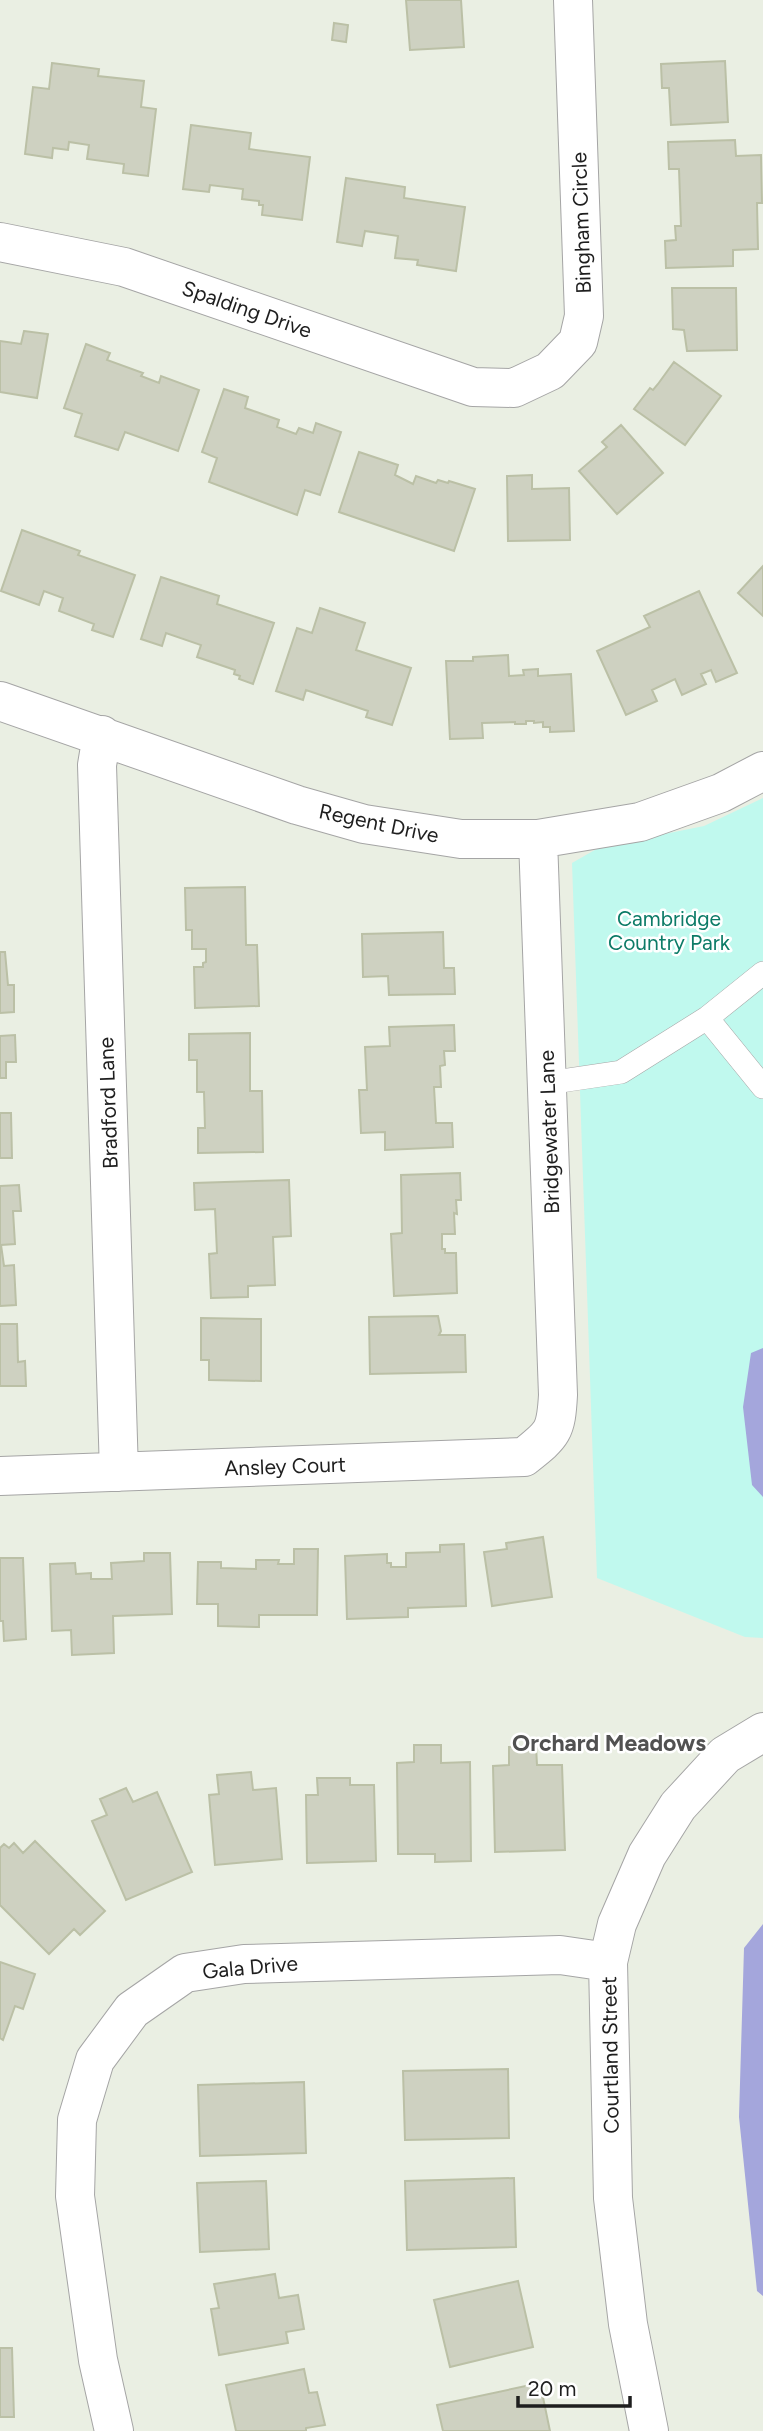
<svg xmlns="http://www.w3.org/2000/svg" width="763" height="2431" font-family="Figtree,sans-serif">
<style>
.park{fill:#c0f9ee}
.water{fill:#a4a6dc}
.building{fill:#ced1c1;stroke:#bbc0a6;stroke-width:2}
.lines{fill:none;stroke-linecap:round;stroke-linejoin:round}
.service-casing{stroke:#a5a5a5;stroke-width:24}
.minor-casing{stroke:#a5a5a5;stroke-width:40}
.service{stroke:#fff;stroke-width:23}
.minor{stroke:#fff;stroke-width:38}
.labels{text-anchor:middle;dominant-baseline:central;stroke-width:5;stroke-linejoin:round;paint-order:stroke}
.street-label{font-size:21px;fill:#1e1e1e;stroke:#fff}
.park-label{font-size:21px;fill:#0c7b67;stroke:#fff}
.neighbourhood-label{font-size:23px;font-weight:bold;fill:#515151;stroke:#fff}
</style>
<rect width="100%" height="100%" fill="#eaefe3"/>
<path class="park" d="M763,798V1638L745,1637L597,1578L572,863L600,847L704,826Z"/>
<path class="water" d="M763,1348V1497L752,1485L743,1407L751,1353Z
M763,1924V2296L757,2291L739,2117L744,1948Z"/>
<path class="building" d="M406,0H461L464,47L410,50Z
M334,23L348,25L346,42L332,40Z
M725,61L728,122L671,125L669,88H662L661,64Z
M52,63L99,69L98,76L144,81L141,107L156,109L148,176L123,173L124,164L87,159L89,145L69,142L68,150L53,148L52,158L25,154L33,87L49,89Z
M191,125L251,133L249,149L310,157L302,220L262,215L263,205H259V201L242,199L243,189L210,185L209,192L183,189Z
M735,140L736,156L761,155L762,203H757L758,249L733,250V266L666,268L665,241L676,240L675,226H681L679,169H669L668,142Z
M346,178L405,187L404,198L465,207L456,271L417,265L418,260L395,258L398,236L365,231L362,246L337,242Z
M672,288H736L737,350L687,351L684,330L673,329Z
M24,331L48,334L37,398L0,392V341L21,344Z
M86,344L110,353L107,360L143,373L141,376L159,383L161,376L199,390L178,451L125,432L118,450L75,436L82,414L64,408Z
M674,362L721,396L685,445L634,409L650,388L653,390L658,384Z
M224,389L248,397L245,408L279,420L277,427L296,434L299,428L313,433L316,423L341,432L320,495L305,490L297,515L209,482L217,458L202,452Z
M621,425L663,473L617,514L579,471L607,447L602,442Z
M359,452L398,465L395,475L413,484L416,476L436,483L438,480L448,483L449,481L475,489L454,551L339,512Z
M532,475V489L569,488L570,540L508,541L507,476Z
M22,530L80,551L78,555L135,575L113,637L92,630L94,624L59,611L63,598L44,591L39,605L1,591Z
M763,566V616L738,593Z
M161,577L219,596L217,604L274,623L253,684L239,679L240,676L234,674L235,670L197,657L201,645L166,633L162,646L141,639Z
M699,591L737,673L716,682L711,670L701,674L706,684L682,695L675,679L652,690L657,701L626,715L597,651L650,627L644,616Z
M320,608L365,623L356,650L411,668L392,725L366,717L368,711L306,690L303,700L276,691L297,628L312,633Z
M508,655L509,676L524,675L523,670L538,669V676L571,674L574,731L550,732V727H543V722L534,723V721H526V724H515V722L482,723L483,738L450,739L446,661H473V657Z
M245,887L246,945H257L259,1006L195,1008L194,967H203V963L206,962V949H192V930H186L185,888Z
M443,932L444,968H454L455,994L389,995L388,976L363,977L362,934Z
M0,952H5L8,985H14V1012L0,1013Z
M454,1025L455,1051H444L445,1065L440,1066L441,1087H434L436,1123H452L453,1147L385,1150V1132L361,1133L359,1090H367L365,1047L390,1046L389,1027Z
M250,1033V1091H262L263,1152L198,1153V1128H205L204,1092H197V1060H189V1034Z
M15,1035L16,1062H6V1078H0V1036Z
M0,1113H11L12,1158H0Z
M460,1173L461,1200H456L457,1214L454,1213L455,1234H442V1249H445V1253H456L457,1293L394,1296L391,1234L402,1233L401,1175Z
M289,1180L291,1236L273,1237L275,1285L248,1286V1297L211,1298L209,1254L217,1253L215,1209L195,1210L194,1183Z
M19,1185L21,1211H13L15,1244L1,1245L4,1266L14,1265L16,1305L0,1306V1186Z
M438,1316L441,1331L439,1335H465L466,1372L370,1374L369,1317Z
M201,1318L261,1319V1381L209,1380V1360H201Z
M0,1324H17L18,1362L25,1361L26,1386H0Z
M543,1537L552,1597L492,1606L484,1552L507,1549L506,1543Z
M464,1544L466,1606L408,1608V1617L347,1619L345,1556L387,1554V1563H391V1567H406V1553L440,1552V1545Z
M294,1549H318L317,1615H259V1627L218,1626V1604H197L198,1562H221V1568L256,1569V1560H279L278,1564H294Z
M144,1553H170L172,1614L113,1616L114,1653L72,1655L71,1630L52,1631L50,1564L75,1563L76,1574L91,1573V1579H112L111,1563L144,1561Z
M0,1558H23L26,1639L4,1641L3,1621H0Z
M414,1745H441V1763L470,1762L471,1861L435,1862V1854H398L397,1763L414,1762Z
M536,1746L537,1765H562L565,1850L495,1852L493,1766L509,1765V1747Z
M251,1772L253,1790L276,1788L282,1859L215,1865L209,1795L219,1794L217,1775Z
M317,1778H350V1785H374L376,1861L307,1863L306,1795H318Z
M126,1788L133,1802L157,1792L192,1872L126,1900L92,1821L107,1815L100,1799Z
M35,1841L105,1911L80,1935L74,1929L49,1954L0,1905V1848L4,1844L9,1848L14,1843L23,1853Z
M0,1962L35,1974L23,2009L15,2006L3,2040L0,2038Z
M508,2069L509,2138L405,2140L403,2071Z
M304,2082L306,2153L200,2156L198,2085Z
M514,2178L516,2247L407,2250L405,2181Z
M266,2181L269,2249L200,2252L197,2183Z
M275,2274L279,2298L298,2295L304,2329L286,2332L288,2343L219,2355L211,2309L219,2308L214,2284Z
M518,2281L533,2347L450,2367L434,2300Z
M0,2348H12L14,2417H0Z
M304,2369L309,2393L317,2392L325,2425L306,2428V2431H236L226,2385Z
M540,2383L550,2431H443L437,2405Z"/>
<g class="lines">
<defs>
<path id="service" d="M707,1018L763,1087
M547,1083L621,1072L707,1018L763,973"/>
<path id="minor" d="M0,242L124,267L473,387L514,388L550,371L578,342L584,316L573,0
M0,701L297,805L364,824L461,839H538L640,822L721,793L763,771
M102,735L97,765L119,1472
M0,1476L524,1457C553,1434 556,1432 558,1395L538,839
M114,2431L98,2360L75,2196L77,2120L95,2060L132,2010L185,1973L244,1964L560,1955L608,1962
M649,2431L628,2324L613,2198L608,1962L617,1924L647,1855L678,1806L725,1755L763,1732"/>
</defs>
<use href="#service" class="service-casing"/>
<use href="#minor" class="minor-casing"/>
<use href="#service" class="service"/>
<use href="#minor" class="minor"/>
</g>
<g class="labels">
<g class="street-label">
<text transform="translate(581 223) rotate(-92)">Bingham Circle</text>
<text transform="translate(247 309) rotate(19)">Spalding Drive</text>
<text transform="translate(379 823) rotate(12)">Regent Drive</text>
<text transform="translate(108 1103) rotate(-92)">Bradford Lane</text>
<text transform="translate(549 1132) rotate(-92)">Bridgewater Lane</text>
<text transform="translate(285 1466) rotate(-2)">Ansley Court</text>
<text transform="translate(250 1967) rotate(-5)">Gala Drive</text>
<text transform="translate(610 2055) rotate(-91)">Courtland Street</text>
</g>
<g class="park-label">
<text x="669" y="918">Cambridge<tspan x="669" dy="24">Country Park</tspan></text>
</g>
<g class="neighbourhood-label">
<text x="609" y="1743">Orchard Meadows</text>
</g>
</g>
<path d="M518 2396v10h112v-10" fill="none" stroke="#1e1e1e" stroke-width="3.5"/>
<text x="528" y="2396" font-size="21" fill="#1e1e1e" stroke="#ffffff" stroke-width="5" paint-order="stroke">20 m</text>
</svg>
